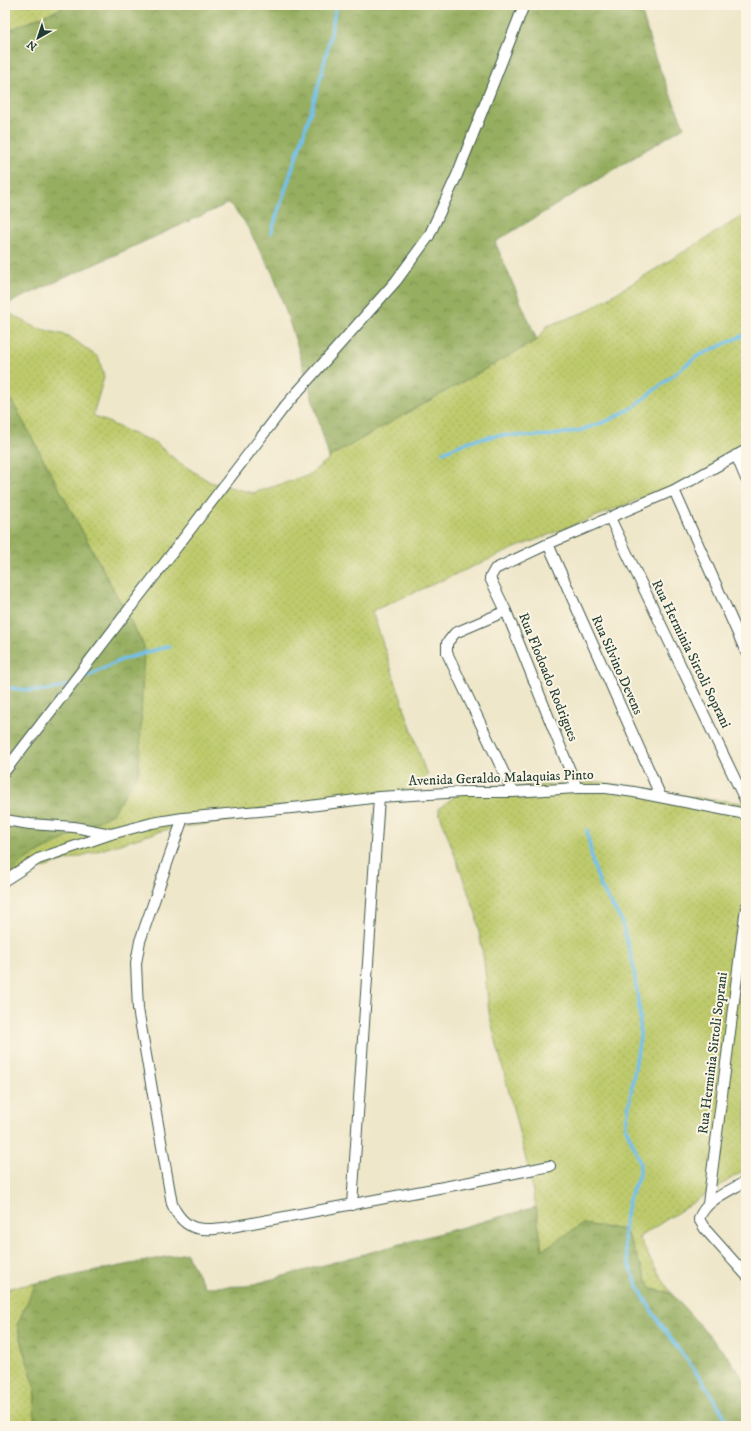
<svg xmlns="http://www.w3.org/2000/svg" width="751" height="1431" font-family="'IM FELL DW Pica',serif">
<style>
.grass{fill:url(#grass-dots);stroke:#6e8450}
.forest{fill:url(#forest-crowns);stroke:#5a764a}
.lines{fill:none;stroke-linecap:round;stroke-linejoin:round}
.stream{stroke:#72c1ed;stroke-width:3.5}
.minor-casing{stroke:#3e564a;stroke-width:12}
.minor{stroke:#fff;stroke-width:10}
.labels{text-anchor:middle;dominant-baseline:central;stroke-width:4;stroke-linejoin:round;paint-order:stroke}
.street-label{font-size:14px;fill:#1f3d34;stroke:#fcf5e5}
</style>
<defs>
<pattern id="grass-dots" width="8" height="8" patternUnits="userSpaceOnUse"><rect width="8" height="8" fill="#beca6c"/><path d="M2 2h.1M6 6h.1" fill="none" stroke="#a3ae5e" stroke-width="1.8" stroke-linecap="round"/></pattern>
<pattern id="forest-crowns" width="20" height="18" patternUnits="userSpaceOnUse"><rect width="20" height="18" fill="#96ae60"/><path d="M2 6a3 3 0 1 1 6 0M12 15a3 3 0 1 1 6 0" fill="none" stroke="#7a8f50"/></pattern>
</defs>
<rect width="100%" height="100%" fill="#fcf5e5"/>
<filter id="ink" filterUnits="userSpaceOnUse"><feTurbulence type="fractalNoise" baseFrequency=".025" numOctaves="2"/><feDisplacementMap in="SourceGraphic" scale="8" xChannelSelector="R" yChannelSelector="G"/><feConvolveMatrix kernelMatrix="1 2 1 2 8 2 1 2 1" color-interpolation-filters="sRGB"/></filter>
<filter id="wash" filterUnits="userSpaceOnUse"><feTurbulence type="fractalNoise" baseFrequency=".012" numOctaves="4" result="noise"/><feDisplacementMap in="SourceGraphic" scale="16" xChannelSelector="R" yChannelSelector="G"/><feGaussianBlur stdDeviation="0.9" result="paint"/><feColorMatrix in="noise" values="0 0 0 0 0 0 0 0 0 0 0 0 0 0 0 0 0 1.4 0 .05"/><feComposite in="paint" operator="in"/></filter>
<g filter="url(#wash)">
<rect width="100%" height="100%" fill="#efe7ca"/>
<path class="grass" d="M5,5H69L5,32Z
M746,214V454L697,477L515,548L372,611L425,770L428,774C419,786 410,798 394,797L165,830L7,879L26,859L112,814L144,646L12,401L5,400V311L37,328L69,336L99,358L104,377L93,415L129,432L154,442L180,463L210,482L253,493L307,476L329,459V457L537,340L547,326L585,312Z
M600,782L688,797L746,803V1169L639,1237L651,1261L671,1293L651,1289L625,1230L583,1224L542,1250L536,1207L527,1164L489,1013L484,961L476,914L438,809L464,789Z
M36,1283L17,1325L35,1388L34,1426H5V1289Z"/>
<path class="forest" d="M69,5H640L654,55L684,127L495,242L537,340L329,457L298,348L274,276L244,221L229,203L5,305V32Z
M5,400L12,401L144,646L139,772L112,814L26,859L5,880Z
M536,1207L542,1250L583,1224L625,1230L651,1289L671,1293L729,1358L746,1383V1426H34L35,1388L17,1325L36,1283L186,1253L205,1287L247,1286Z"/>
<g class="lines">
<path class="stream" d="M271,233C295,158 324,84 336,5
M443,452L470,441L500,435L534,436L553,435L578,431L607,421L632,408L696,357L746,334
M78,681L121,660L169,646
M5,687C26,690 47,694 67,685
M587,830L593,864L601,887L621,920L633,963L640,1015V1037L626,1123V1128C630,1138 639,1155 640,1165C641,1175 635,1183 632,1191C625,1210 622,1235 626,1254C627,1261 631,1268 633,1274C655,1331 704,1371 729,1426"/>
</g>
</g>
<g filter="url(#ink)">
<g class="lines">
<defs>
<path id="minor" d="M736,455L746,479
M674,490L746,652
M610,518L746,802
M548,544L661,797
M506,611L455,633L447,643V653L513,792
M5,771L285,406L396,281L429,236L457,175L524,5
M577,788L506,611L490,578L495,569L548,544L674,490L746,450
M183,818L140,941L136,963L138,1009L172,1204C185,1233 203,1231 231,1227L465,1183L550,1166
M5,820L30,824L74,827L111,834
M5,880L38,859L111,834L152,823L183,818L302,807L379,797L463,792H513L577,788H606L634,792L746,814
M746,1181C730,1191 705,1200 699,1219L705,1229L746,1275
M708,1204L746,907
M352,1205L379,797"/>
</defs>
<use href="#minor" class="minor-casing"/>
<use href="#minor" class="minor"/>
</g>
</g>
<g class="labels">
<g class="street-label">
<text transform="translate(691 654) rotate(64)">Rua Herminia Sirtoli Soprani</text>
<text transform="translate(617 665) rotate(66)">Rua Silvino Devens</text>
<text transform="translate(548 677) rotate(68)">Rua Flodoado Rodrigues</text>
<text transform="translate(501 778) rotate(-2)">Avenida Geraldo Malaquias Pinto</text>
<text transform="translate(713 1053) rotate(-83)">Rua Herminia Sirtoli Soprani</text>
</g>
</g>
<rect width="751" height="1431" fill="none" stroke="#fcf5e5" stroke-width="20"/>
<g transform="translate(38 38) rotate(219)" stroke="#fcf5e5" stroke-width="3" paint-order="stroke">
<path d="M0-3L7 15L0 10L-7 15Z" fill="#1f3d34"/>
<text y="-6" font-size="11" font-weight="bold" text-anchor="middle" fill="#1f3d34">N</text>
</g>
</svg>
